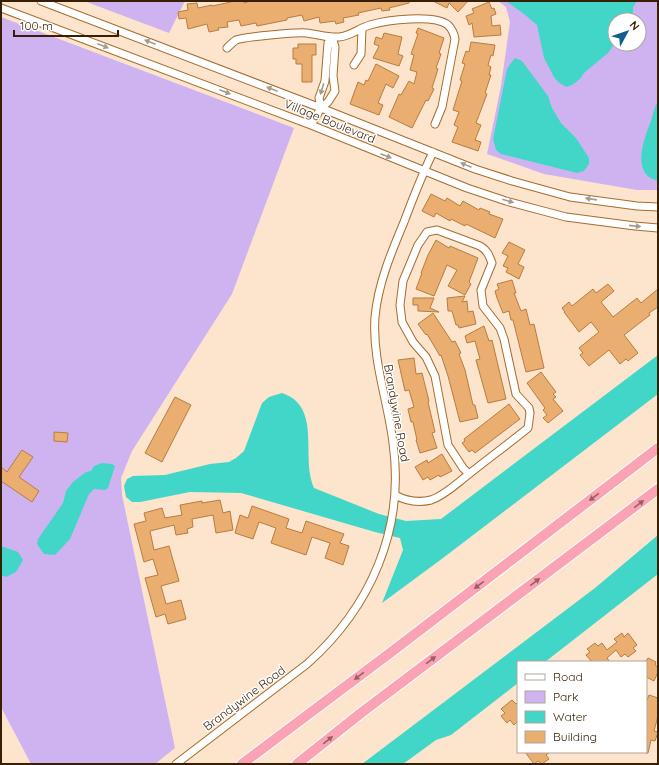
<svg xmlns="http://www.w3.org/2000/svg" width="659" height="765" font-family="Quicksand,sans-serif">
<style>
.green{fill:#cfb3f1;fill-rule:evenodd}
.water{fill:#42d6c8}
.building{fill:#ebae71;stroke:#b77d40}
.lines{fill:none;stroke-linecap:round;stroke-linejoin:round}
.minor-casing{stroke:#a46c2e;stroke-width:9}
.highway-casing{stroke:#fff;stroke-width:12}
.minor{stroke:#fff;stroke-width:7}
.highway{stroke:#f9a3b5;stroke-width:10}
.oneway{fill:#a59a8e}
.oneway2{fill:#98615d}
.labels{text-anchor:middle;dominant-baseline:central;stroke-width:3;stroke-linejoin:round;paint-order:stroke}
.street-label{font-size:12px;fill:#361f05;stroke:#fff}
</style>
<rect width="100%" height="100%" fill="#fde4cc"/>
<path class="green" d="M84,1H185L169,33Z
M498,1H658V190H637L544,174L487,154L501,86L510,22L506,7ZM615,20H639V44H615Z
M1,17L294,128L232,294L132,451L121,478L122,495L175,748L155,764H31L1,707Z"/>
<path class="water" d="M506,1H637L633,7V20H615V43L608,53L584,73L580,79L572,85L566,87L558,82L554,77L544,58L537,25L524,14Z
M515,58L522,61L548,96L552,108L561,123L576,138L589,158V164L584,171L577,173L501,154L496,150L493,139L507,69L511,63Z
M658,101V181C630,174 644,139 651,121C653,114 654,108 658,101Z
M658,355V394L443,558L382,603L403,550L400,538L375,532L241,493L190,492L140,502H132L126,497L124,486L127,479L133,476L165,475L210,464L229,462L236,458L244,451L262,403L269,397L282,393C287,395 292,397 296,401C317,421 302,461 314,488L379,514L406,521L441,519Z
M102,463L112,464L115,466L108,488L105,490L94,489L89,494L70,539L55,555L44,554L37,544L38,539L63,503L66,491L73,482L86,472L91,471L94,466Z
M658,535V574L545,662H518V683L451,735L436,740L403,764H362L595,588Z
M1,546L18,552L23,560L16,572L6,577L1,575Z"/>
<path class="building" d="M231,1H244V3L250,1H409V3L389,8L390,10L382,11L381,8L358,13L359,15L343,18L344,22L336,24L335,21L320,23L319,17L304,21L302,15L287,18V20L257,26L256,23L241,26L239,20L227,22L228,27L218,28L219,30L209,32L207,24L188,29L186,18L179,19L178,12L188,10L187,4L197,3L198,8L212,5V6L231,2Z
M433,1H468L458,12L449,3L447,8Z
M489,2L492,9L494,8L496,14L491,16L492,26L500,25L501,35L474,37L472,23L469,25L466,16L474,13L472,9Z
M418,28L444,38L439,53L441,54L436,68L438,69L432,88L434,89L428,101L426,100L412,128L389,117L399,94L401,95L409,81L414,84L417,72L410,70L414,55L411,54L418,34L416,33Z
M384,33L402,37L398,54L403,56L399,66L373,58L379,46L374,44L376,37L382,39Z
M471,42L495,45L493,56L491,55L488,65L491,67L489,75H491L485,93L487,94L476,123L481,125L475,140L481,142L478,151L452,142L458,127L454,125L459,112L453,110L462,81L460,80L465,64L462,63L466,51L469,52Z
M298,44H316V55H312V82H302V64H296V59H293V48H298Z
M376,64L399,76L393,88L386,84L378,103L383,105L379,115L350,104L358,82L364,85L366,80L368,81Z
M431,194L445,201L447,198L460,206L463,201L479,210L480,208L490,212L489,214L503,219L495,238L466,224L465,226L451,219L450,221L436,213L434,217L422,211Z
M436,240L449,248L450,246L478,258L469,282L471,284L465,295L448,286L457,270L447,265L434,296L416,289L422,273H421L428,255Z
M509,242L525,250L518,264L524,267L519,279L506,272L508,268L503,266L508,256L502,253Z
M512,280L516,293H514L521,311L526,309L530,325L534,324L544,368L526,372L513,320H511L509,311L503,313L497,298L495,291L499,289L497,284Z
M608,284L614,291L601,302L613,317L637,298L641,303L658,289V307L649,313L650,315L624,335L638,353L628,361L626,359L620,364L609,350L589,366L580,355L583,353L579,348L599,332L591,322L579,332L564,312H565L562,308L569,302L572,306L593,289L596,293Z
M465,296L462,302L467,301L468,312L473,311L476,324L459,328L458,325H456L452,311H448L447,298Z
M413,298H434L430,308L439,312L418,311V305H413Z
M433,313L452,342L455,341L461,353L459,354L465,370L473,405H475L478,418L460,422L448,376L441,355L440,356L427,334L426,335L418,324Z
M484,326L489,341L492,340L506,399L488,403L476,360L480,359L475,341L467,343L465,336Z
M414,358L416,374L422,373L429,401L428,402L435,432L432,433L437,448L420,453L416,440H417L413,422H411L408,409L414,407L409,390L405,391L398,360Z
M541,372L556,392L553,394L556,397L553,399L563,411L548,423L543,418L547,415L543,410L545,408L527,383Z
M175,397L191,405L162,462L145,453Z
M509,404L520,419L475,453L472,450L469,452L462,443L465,441L464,439Z
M54,432L68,433L67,442L54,441Z
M22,450L33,457L19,477L39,491L32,502L1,481V467L7,472Z
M442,454L452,471L440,477L439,475L430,480L428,477L423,480L415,467L427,460L428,463Z
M220,500L223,513L230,511L233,530L216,533L213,515L192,519L193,527L187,529L188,533L176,535L174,525L150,531L154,550L169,546L179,581L161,586L166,604L181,600L186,619L168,624L165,614L156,617L145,578L158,575L153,559L144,562L134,524L146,521L144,513L162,508L165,518L182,515L180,505L202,501V503Z
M252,506L289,519L286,528L302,533L306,521L344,534L340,543L349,546L343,565L325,558L330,543L312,537L306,555L271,543L276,528L259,522L253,539L235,533L240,515L248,518Z
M622,633L624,637L628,633L637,645L633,648L636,651L628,657L625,654L621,657L616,650L607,658L610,662H592L586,655L590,652L587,649L595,643L598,646L602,643L607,650L617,642L614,639Z
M648,658L656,662L655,665L658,667V672L654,681L646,677V661Z
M649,695L658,698V716L654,731L658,732L655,741L651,740L648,753H646V700H647Z
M512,700L516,704L518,702V721L514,725L510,720L507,723L501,716L505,713L501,709Z
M525,752H550L546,755L549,759L542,764L538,761L534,764Z"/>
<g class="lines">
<defs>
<path id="minor" d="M41,1L321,108L475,169L512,181L570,197L637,206L658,207
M1,8L311,125L467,188L506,201L566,217L635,226L658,228
M227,48C230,45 233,42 236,40C243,37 297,32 306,33C317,34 328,38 339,37C351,36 359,28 370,25C387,20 434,14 448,25C452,29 454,33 455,39L442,107L435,124
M354,65L361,54L362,28
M321,108L319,98L325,81L328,43L332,37
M311,125L321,108L328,102L335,91L333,76L335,47L332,37
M395,495C406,501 418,503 431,500C443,496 454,486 464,478C485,461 507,445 528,428L530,413L529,408L516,394L504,339L500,328L483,306L481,290L492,263C489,255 487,250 480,246L437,230L427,232L418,245L403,281L400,305L402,322L413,342L426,357L435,376L448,445L463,468L469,474
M176,764L307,664C371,607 405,529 393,443C388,401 372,360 375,317C378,284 391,253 404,222C413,198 422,175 433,152"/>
<path id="highway" d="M242,764L390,653L658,448
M297,764L361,713L658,489"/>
</defs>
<use href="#minor" class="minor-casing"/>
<use href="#highway" class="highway-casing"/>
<use href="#minor" class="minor"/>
<use href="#highway" class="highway"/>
</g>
<defs><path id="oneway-solid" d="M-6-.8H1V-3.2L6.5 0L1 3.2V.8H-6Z"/></defs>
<g class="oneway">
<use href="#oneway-solid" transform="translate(150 42) rotate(-159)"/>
<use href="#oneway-solid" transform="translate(103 46) rotate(21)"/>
<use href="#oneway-solid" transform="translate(272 89) rotate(-159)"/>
<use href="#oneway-solid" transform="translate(322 89) rotate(107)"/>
<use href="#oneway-solid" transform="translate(225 92) rotate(21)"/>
<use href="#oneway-solid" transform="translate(386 156) rotate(21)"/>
<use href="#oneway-solid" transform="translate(466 165) rotate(-158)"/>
<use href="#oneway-solid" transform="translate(591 199) rotate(-172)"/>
<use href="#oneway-solid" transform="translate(508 201) rotate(16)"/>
<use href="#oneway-solid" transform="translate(635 226) rotate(6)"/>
</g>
<g class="oneway2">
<use href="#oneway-solid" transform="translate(594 497) rotate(143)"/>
<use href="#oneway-solid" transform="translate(639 504) rotate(-37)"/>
<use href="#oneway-solid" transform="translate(535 582) rotate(-37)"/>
<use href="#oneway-solid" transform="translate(479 585) rotate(143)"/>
<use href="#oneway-solid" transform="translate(431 660) rotate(-37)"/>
<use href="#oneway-solid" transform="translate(359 676) rotate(143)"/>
<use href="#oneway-solid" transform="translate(328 740) rotate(-39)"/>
</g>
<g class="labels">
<g class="street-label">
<text transform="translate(330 121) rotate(22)">Village Boulevard</text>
<text transform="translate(397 413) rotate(80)">Brandywine Road</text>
<text transform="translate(244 698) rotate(-37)">Brandywine Road</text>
</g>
</g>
<rect width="659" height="765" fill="none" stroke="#361f05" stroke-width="4"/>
<rect x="517" y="661" width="130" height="92" fill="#ffffff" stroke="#afa59b"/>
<rect x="525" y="674" width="20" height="6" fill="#ffffff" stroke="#afa59b"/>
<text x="553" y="681" font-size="12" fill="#361f05">Road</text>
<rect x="525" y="691" width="20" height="12" fill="#cfb3f1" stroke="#afa59b"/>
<text x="553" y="701" font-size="12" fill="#361f05">Park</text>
<rect x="525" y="711" width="20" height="12" fill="#42d6c8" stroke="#afa59b"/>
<text x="553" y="721" font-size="12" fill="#361f05">Water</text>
<rect x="525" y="731" width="20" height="12" fill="#ebae71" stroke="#afa59b"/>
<text x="553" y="741" font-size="12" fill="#361f05">Building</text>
<g transform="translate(627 32) rotate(50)"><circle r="19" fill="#ffffff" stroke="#afa59b"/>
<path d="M0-3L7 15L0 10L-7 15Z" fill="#135d91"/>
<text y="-6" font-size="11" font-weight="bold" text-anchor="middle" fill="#361f05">N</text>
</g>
<path d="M14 30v6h104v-6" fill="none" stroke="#361f05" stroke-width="2"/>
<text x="20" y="30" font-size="12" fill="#361f05" stroke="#ffffff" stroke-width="3" paint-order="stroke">100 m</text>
</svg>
